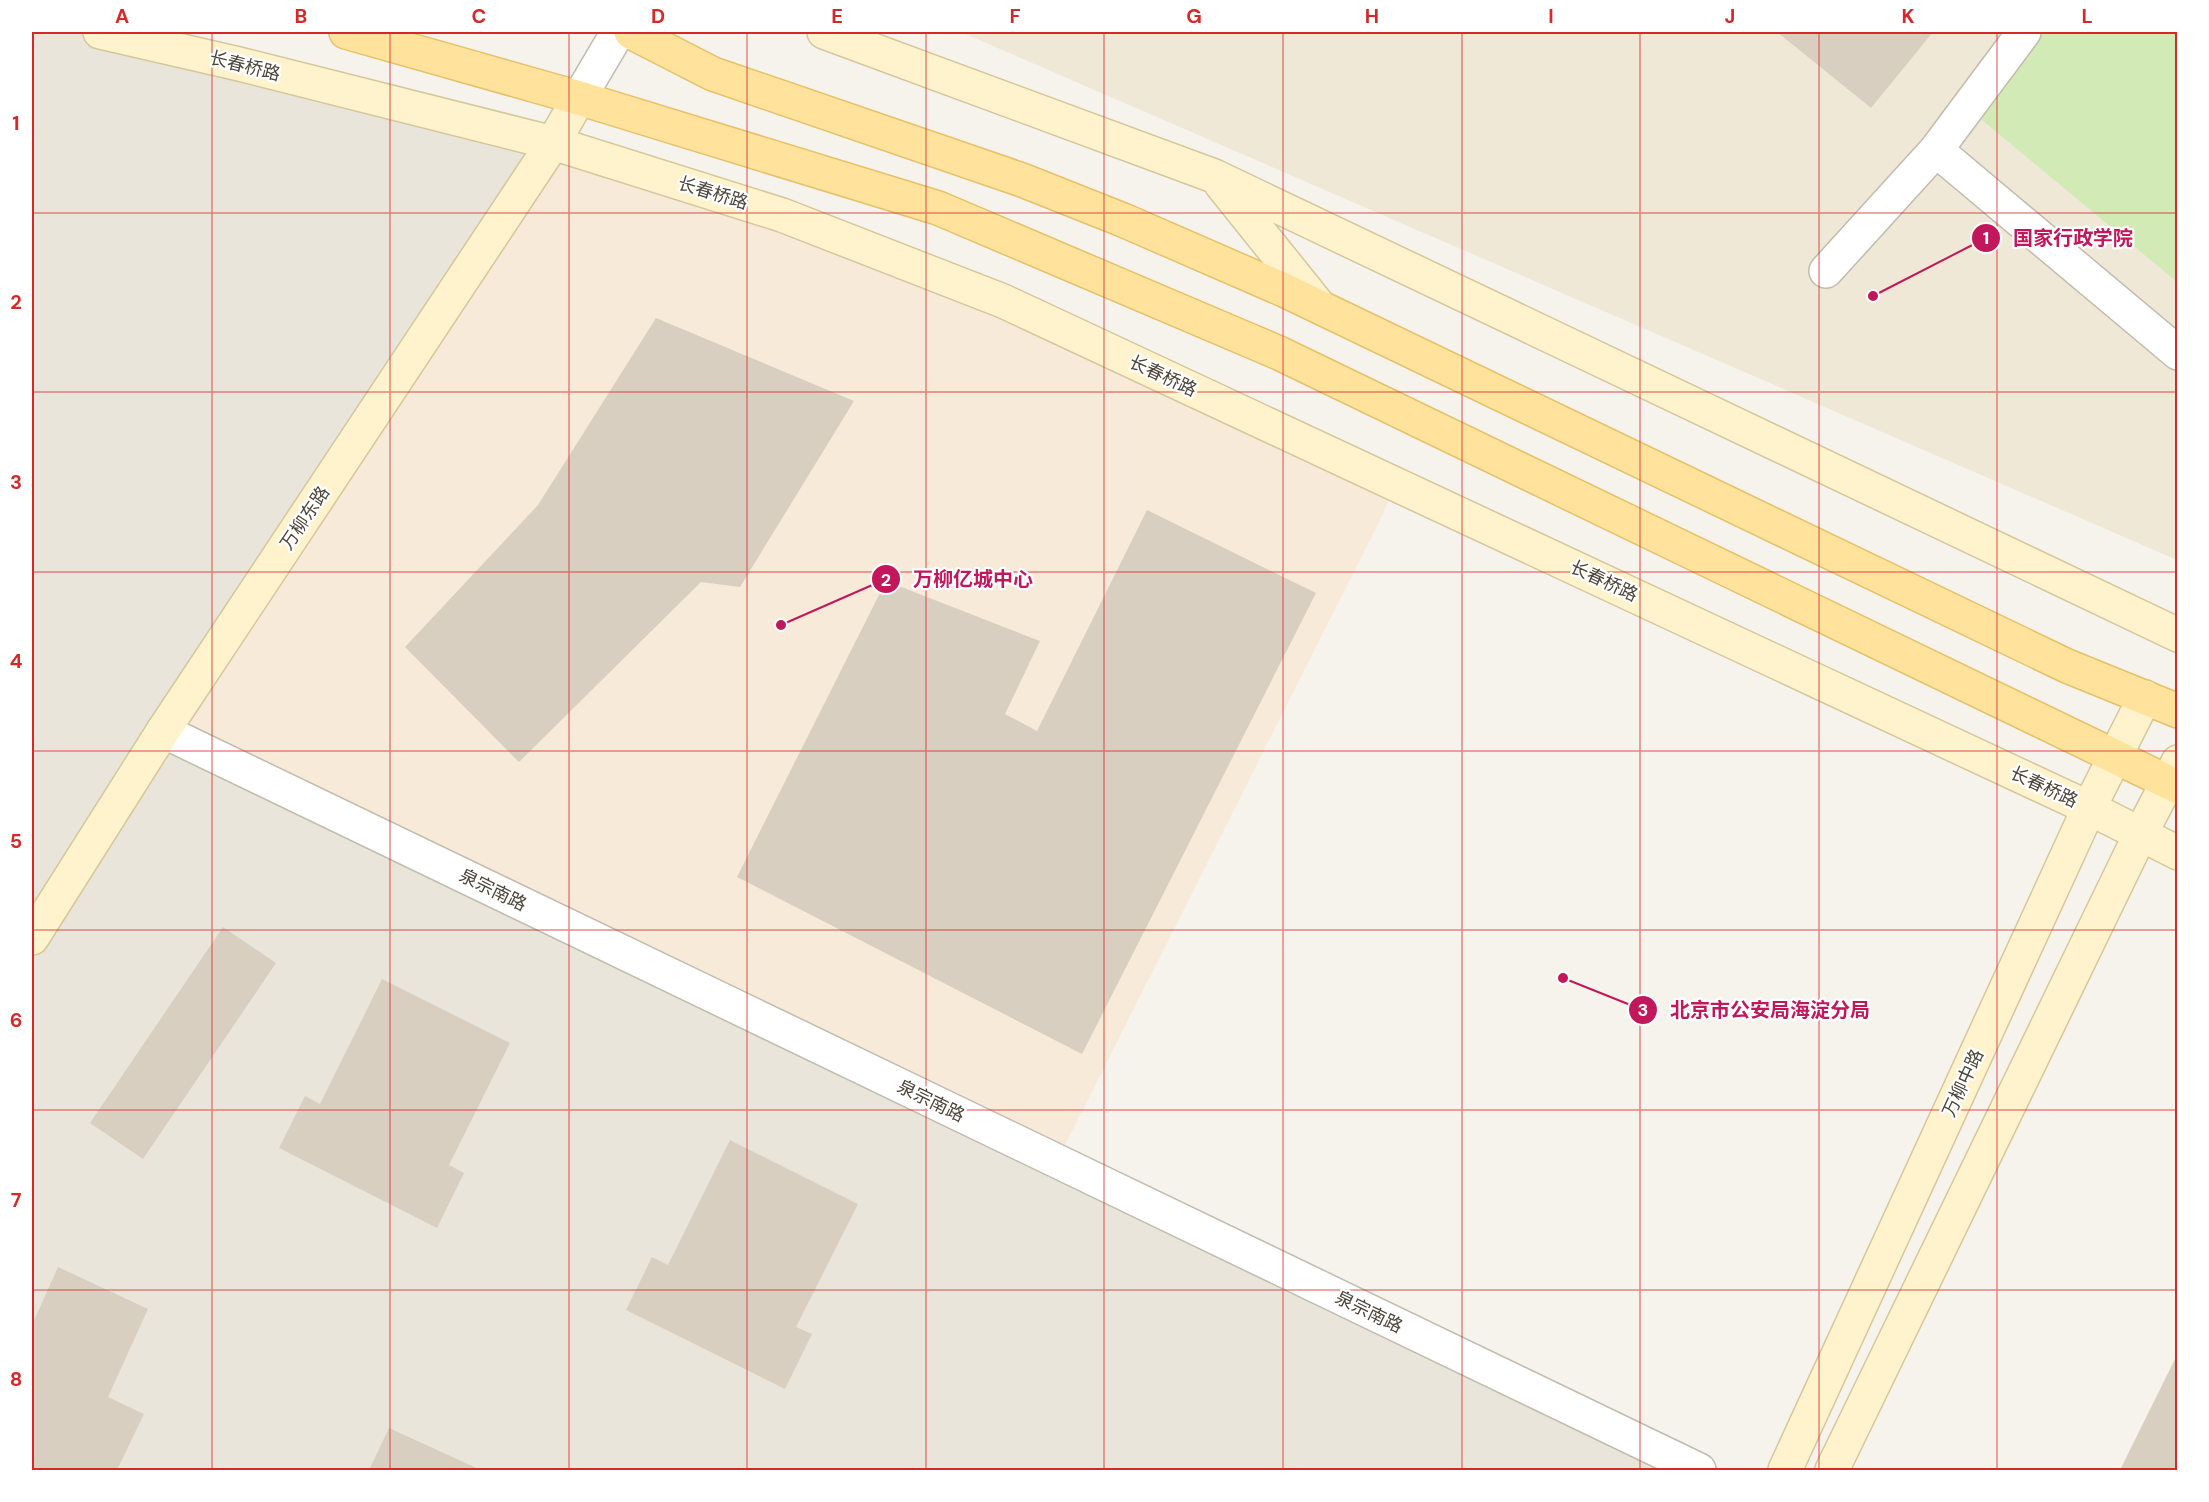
<svg xmlns="http://www.w3.org/2000/svg" width="2209" height="1502" font-family="'DM Sans','Noto Sans SC',sans-serif">
<style>
.residential{fill:#eae5da}
.commercial{fill:#f7ead8}
.education{fill:#efe8d6}
.green{fill:#d2eab5}
.building{fill:#d8cfc1}
.lines{fill:none;stroke-linecap:round;stroke-linejoin:round}
.street-casing{stroke:#c2bbae;stroke-width:36}
.secondary-casing{stroke:#d6c79b;stroke-width:36}
.primary-casing{stroke:#e6c16a;stroke-width:36}
.street{stroke:#fff;stroke-width:33}
.secondary{stroke:#fff3cd;stroke-width:33}
.primary{stroke:#ffe39c;stroke-width:33}
.grid{fill:none;stroke:#d62828;stroke-width:1.5;stroke-opacity:0.55}
.labels{text-anchor:middle;dominant-baseline:central;stroke-width:4.5;stroke-linejoin:round;paint-order:stroke}
.street-label{font-size:18px;fill:#4b4439;stroke:#fff}
.leader{fill:none;stroke:#c2185b;stroke-width:2}
.callout-dot{fill:#c2185b;stroke:#fff;stroke-width:2}
.mark-label{font-size:18px;text-anchor:middle;font-weight:bold;fill:#fff}
.callout-label{font-size:20px;text-anchor:middle;font-weight:bold;fill:#c2185b;stroke:#fff;stroke-width:4.5;stroke-linejoin:round;paint-order:stroke}
.neatline{fill:none;stroke:#d62828;stroke-width:2}
.grid-label{font-size:20px;text-anchor:middle;font-weight:bold;fill:#d62828}
</style>
<rect width="100%" height="100%" fill="#f6f3ec"/>
<path class="residential" d="M32,32H94L553,143L170,734L1699,1470H32Z"/>
<path class="commercial" d="M553,143L782,215L1396,484L1381,518L1057,1161L163,731Z"/>
<path class="education" d="M961,32H2177V560Z"/>
<path class="green" d="M2025,32H2177V282L1964,105Z"/>
<path class="building" d="M1777,32H1933L1871,108Z
M656,318L854,401L740,587L701,582L519,762L405,647L538,505Z
M1147,510L1316,593L1082,1054L737,877L886,581L1040,641L1005,714L1037,731Z
M223,927L276,963L143,1159L90,1123Z
M382,979L510,1043L449,1165L464,1173L437,1228L279,1148L305,1096L320,1104Z
M730,1140L858,1204L796,1327L812,1334L785,1389L626,1310L652,1257L668,1265Z
M58,1267L148,1309L108,1397L144,1414L117,1470H32V1325Z
M2178,1353V1470H2120Z
M389,1428L481,1470H369Z"/>
<g class="lines">
<defs>
<path id="street" d="M579,98L618,32
M1936,150L2178,353
M1826,271L1936,150L2024,32
M163,731L1699,1470"/>
<path id="secondary" d="M100,32L239,64L553,143L782,215L1003,301L2089,808L2178,853
M824,32L1214,176L2178,635
M1221,184L1319,306
M32,938L163,731L553,143L579,98
M1785,1470L2089,808L2145,697
M1832,1470L2140,835L2178,762"/>
<path id="primary" d="M346,32L579,98L938,208L1279,353L2178,787
M631,32L713,74L1022,180L1123,220L1284,290L2067,666L2178,711"/>
</defs>
<use href="#street" class="street-casing"/>
<use href="#secondary" class="secondary-casing"/>
<use href="#primary" class="primary-casing"/>
<use href="#street" class="street"/>
<use href="#secondary" class="secondary"/>
<use href="#primary" class="primary"/>
</g>
<path class="grid" d="M212,32V1470M390,32V1470M569,32V1470M747,32V1470M926,32V1470M1104,32V1470M1283,32V1470M1462,32V1470M1640,32V1470M1819,32V1470M1997,32V1470M32,213H2178M32,392H2178M32,572H2178M32,751H2178M32,930H2178M32,1110H2178M32,1290H2178"/>
<g class="labels">
<g class="street-label">
<text transform="translate(245 66) rotate(14)">长春桥路</text>
<text transform="translate(713 193) rotate(17)">长春桥路</text>
<text transform="translate(1163 376) rotate(25)">长春桥路</text>
<text transform="translate(305 518) rotate(-56)">万柳东路</text>
<text transform="translate(1604 581) rotate(25)">长春桥路</text>
<text transform="translate(2044 787) rotate(25)">长春桥路</text>
<text transform="translate(493 890) rotate(26)">泉宗南路</text>
<text transform="translate(1963 1083) rotate(-65)">万柳中路</text>
<text transform="translate(931 1101) rotate(26)">泉宗南路</text>
<text transform="translate(1369 1312) rotate(26)">泉宗南路</text>
</g>
</g>
<path class="leader" d="M1873 296L1986 238M781 625L886 579M1563 978L1643 1010"/>
<g class="callout-dot">
<circle cx="1873" cy="296" r="6"/>
<circle cx="781" cy="625" r="6"/>
<circle cx="1563" cy="978" r="6"/>
<circle cx="1986" cy="238" r="15"/>
<circle cx="886" cy="579" r="15"/>
<circle cx="1643" cy="1010" r="15"/>
</g>
<g class="mark-label">
<text x="1986" y="244">1</text>
<text x="886" y="586">2</text>
<text x="1643" y="1016">3</text>
</g>
<g class="callout-label">
<text x="2073" y="245">国家行政学院</text>
<text x="973" y="586">万柳亿城中心</text>
<text x="1770" y="1017">北京市公安局海淀分局</text>
</g>
<rect width="2209" height="1502" fill="none" stroke="#ffffff" stroke-width="66"/>
<rect x="33" y="33" width="2143" height="1436" class="neatline"/>
<g class="grid-label">
<text x="122" y="23">A</text>
<text x="301" y="23">B</text>
<text x="479" y="23">C</text>
<text x="658" y="23">D</text>
<text x="837" y="23">E</text>
<text x="1015" y="23">F</text>
<text x="1194" y="23">G</text>
<text x="1372" y="23">H</text>
<text x="1551" y="23">I</text>
<text x="1730" y="23">J</text>
<text x="1908" y="23">K</text>
<text x="2087" y="23">L</text>
<text x="16" y="130">1</text>
<text x="16" y="309">2</text>
<text x="16" y="489">3</text>
<text x="16" y="668">4</text>
<text x="16" y="848">5</text>
<text x="16" y="1027">6</text>
<text x="16" y="1207">7</text>
<text x="16" y="1386">8</text>
</g>
</svg>
